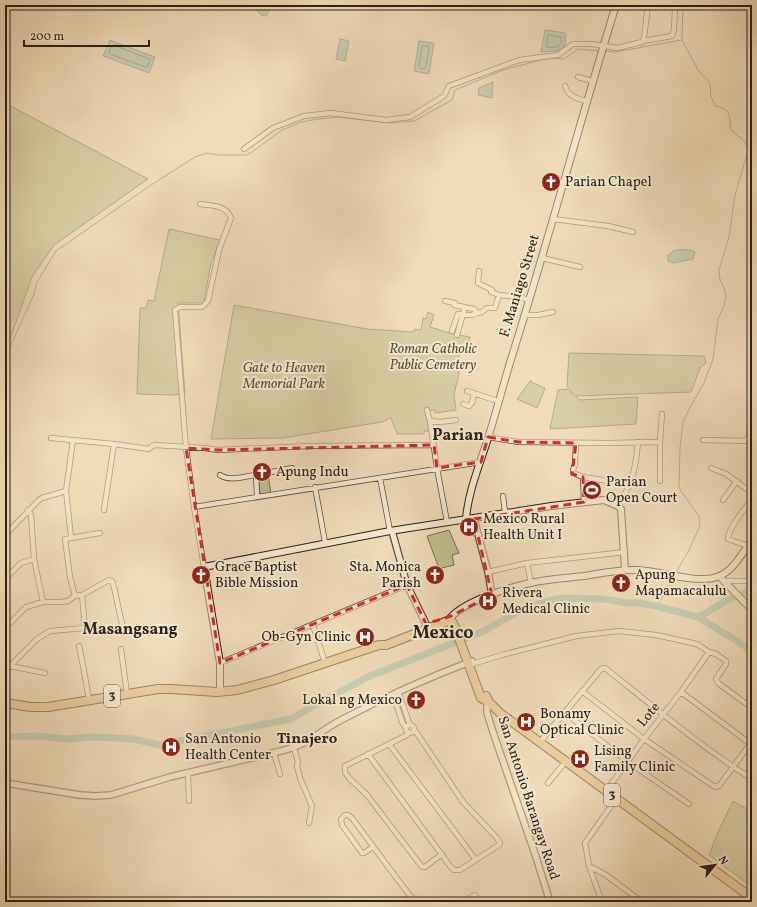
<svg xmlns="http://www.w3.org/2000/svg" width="757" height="907" font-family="Vollkorn,serif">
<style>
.green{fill:#bdbf8c;stroke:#747050}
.water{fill:#9abcae;stroke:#6d7e70}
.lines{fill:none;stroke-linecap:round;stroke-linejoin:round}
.shore{stroke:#626e60;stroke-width:1}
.stream{stroke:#6d7e70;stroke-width:1}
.river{stroke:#9abcae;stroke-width:7}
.minor-casing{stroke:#5c4f3c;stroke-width:6}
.tertiary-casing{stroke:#5c4f3c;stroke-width:8}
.secondary-casing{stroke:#2a2013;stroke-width:8}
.trunk-casing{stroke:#2a2013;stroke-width:10}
.minor{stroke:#f5e8d1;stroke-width:4.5}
.tertiary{stroke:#f5e8d1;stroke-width:5.5}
.secondary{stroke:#f5e8d1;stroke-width:6}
.trunk{stroke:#e8be7c;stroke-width:8}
.marked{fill:none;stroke:#d62828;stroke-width:3;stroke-dasharray:8 5;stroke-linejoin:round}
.labels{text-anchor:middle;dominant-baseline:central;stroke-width:4;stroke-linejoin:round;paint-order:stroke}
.shield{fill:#f5e8d1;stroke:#675c4c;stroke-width:1}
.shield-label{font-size:13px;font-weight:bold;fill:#2a2013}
.poi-label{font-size:14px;fill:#2a2013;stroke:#f5e8d1;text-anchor:start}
.street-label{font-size:14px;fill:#2a2013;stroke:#f5e8d1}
.park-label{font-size:14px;font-style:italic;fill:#565037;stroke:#f5e8d1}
.neighbourhood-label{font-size:15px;font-weight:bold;fill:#2a2013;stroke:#f5e8d1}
.quarter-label{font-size:16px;font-weight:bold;fill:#2a2013;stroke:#f5e8d1}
.district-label{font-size:18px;font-weight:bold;fill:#2a2013;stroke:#f5e8d1}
</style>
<rect width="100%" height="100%" fill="#f0dcb8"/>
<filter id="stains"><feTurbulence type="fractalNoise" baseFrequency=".005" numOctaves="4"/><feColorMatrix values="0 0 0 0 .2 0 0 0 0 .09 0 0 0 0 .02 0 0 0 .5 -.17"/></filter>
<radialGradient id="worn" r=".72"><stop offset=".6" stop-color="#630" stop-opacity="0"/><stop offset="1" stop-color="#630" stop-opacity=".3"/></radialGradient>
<path class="green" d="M5,103L148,179L54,245L32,277L8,345L5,348Z
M169,229L220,240L211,263L204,301L203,303H178L185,393L173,395L137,394L140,308H146L148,300L154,301Z
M234,305L367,329L414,332L415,329L421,330L423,318L426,319L428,312L434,315L430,327L453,334L470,337L468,350L459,351V374L454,394L456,410L435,413V410L428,411L431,431H424V434H397L391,418L382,422L283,438L211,439Z
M569,353L704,356L706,363L700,368L691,392L575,396L580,400L638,397L636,424L550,429L558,390L567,389L574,395L567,386Z
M531,380V382L545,388L537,408L517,399Z
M268,474L271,494L260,495L258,475Z
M587,481H596L597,498H588Z
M449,530L459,553L452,555L454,565L442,568L438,566L427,536Z
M733,801L752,812V873L748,884L709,855L718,832Z"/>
<path class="water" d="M264,5H271L269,11L266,16L261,15L258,11L259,6Z
M545,30L565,33C568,53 556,51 541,52Z
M340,39L349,41L345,61L336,59Z
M110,40L155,57L149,73L103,56Z
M419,41L434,43L429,74L414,71Z
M493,82L492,98L478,95L479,88Z
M675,250C682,250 690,249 695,252L693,259L674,263L668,261V255Z"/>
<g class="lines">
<path class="shore" d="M548,35L561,37C564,47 555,48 547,47Z
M114,45L149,59L150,61L147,67H145L110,54L109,52L111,47Z
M424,46H428L429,48L426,67L424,69L420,68L419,66L422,47Z"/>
<path class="stream" d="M683,5L682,40L698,70L710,83L711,96L715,106C732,109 729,116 731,130L745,142L748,148
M604,51L615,52L682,40
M553,58L564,59L578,49L599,51
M5,353L11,345L34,294L37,282L56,251L148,187L195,157L207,153L219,155H246L252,152L282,130L301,122L318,119L338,117L389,123L414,121L452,100L455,90L503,70L549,58
M676,572L688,552L700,526L699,516L679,488L680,448L683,423L689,409L704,383L713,359L718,319L724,306L726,296L724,288L720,280L719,270L729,237L735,195L752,137
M656,606L666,592L673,579"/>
<path class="river" d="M698,617L706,613L729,599L752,590
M5,737L36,736L68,739L93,737L133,739L160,745L291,719L324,700L370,676L484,631L523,609L555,599L564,598L603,599L627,603H640L656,606L698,617L745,646L752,656
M745,902L752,886"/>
<defs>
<path id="minor" d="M643,41L672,36L674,29L675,9
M578,77L592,81
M565,86C568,96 577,99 587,101
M244,149L273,128L304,116L331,113L386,120L410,117L444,96L449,86L519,60L558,55L573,44H592L617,48L642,42L644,38L648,5
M200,204C213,206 226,205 231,218L219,250L208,301L202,307H180L175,310L186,448L194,507L204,567
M553,219L608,226L633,232
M542,258L580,267
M479,271L478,283L492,290L491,292L499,295
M445,301L455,303L454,305L474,309L478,313L482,312L487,308H495L499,295L519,297L529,300
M524,315H538L553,312
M452,331L458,314L472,315L478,313
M457,335L465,307
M467,391L498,401
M463,404L469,406L472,403L474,393
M427,410L430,421L437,468L447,522
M430,421L440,422L456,420
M488,437L518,442L607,443L660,442
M51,438L114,444
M703,440L752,441
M747,440L752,427
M576,443L575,464L573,470V473L583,477L622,483
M711,468L726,474L752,493
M220,475C230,482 245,476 256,475
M583,477L584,502
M380,478L390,531
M660,481V442L662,414
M315,487L325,542
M66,491L71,537
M257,496L256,475L292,468
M503,496L505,512
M723,500L737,481
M618,506C632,484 636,468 638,442
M194,507L481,462
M28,510L31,515L34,559L43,602
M104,510L114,444L149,449L152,446L155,445L204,448L218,450L310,446L434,445
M5,535L39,500L42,498L66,491L73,440
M748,546L728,539C728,528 745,509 752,499
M527,563L531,583
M488,572L527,563L625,552
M5,579L21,563L34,559
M724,581H752
M82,595L85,628
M75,596L70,577L65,539L100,533
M313,625L325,663
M5,628L26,607L43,602H61L68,601L75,596L82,595L109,580L112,581L114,587L123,629L105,630L85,628L50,631L37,639L9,667
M79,646C83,664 86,682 89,700
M121,649L127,694
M220,663L407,585
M5,665L45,673
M469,665L502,655L576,636L619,631L656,635L697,644L709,652L716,654L726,661V664L716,679L718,683L752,708
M398,691L410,725
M582,691L644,739L715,787L719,786L750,744
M681,692L752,745
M393,694L402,722L406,728
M564,712L628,762L689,804
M406 729a4 4 0 1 1 8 0a4 4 0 1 1-8 0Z
M408,732L407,735L345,766V772L349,778L367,795L422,867H425L442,854
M540,742L601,669L605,668C653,706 700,746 752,779
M389,744L476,860
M294,748L298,762L297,766L300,778L312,806L309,823
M274,753L280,774
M368,754L450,866L454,870H460L499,845L500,843L497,838L463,802L414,729
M188,773L189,801
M548,783L566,761
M606,791L644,739L681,692L709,652
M373,847L364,853H362L342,825L341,819L345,815H348L352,818C373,846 393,874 415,902
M589,866L606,875L642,902
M463,902L475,895L480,902
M602,902L589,866L585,843L616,799"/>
<path id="tertiary" d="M474,519L488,572L492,595
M392,531L407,585L426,624
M719,576L752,610
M487,701V713L493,732L536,857L550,902
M5,783L80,795L95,796L111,795L170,777L285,750C309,744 320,731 341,720C383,698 427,678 472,661"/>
<path id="secondary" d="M466,519C468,492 480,464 488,438C497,410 504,381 513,353C549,238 580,121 616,5
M448,621C460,602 508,588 530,583C547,579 566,578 584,576C602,573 620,569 638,570C661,571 696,584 717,577C733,572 742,553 752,540
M220,692V663L204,567L390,531L551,506L604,500L618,506L621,509L625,570"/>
<path id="trunk" d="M486,696L489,702L500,713L752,898
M5,703L31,707H48L158,689H171L217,692L237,690L274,680L379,645H386L448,621L453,623L456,630L481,698L487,701"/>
</defs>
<use href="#minor" class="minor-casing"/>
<use href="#tertiary" class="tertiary-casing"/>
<use href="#secondary" class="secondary-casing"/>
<use href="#trunk" class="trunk-casing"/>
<use href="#minor" class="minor"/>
<use href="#tertiary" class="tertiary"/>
<use href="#secondary" class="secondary"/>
<use href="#trunk" class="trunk"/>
</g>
<path d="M0 0H757V907H0ZM488,437L518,442L576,443L572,474L583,477L584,502L474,519L492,595L451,616L426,624L407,585L220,663L186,448L218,450L434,445L437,468L481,462Z" fill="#f0dcb8" fill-opacity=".55" fill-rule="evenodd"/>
<path class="marked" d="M488,437L518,442L576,443L572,474L583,477L584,502L474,519L492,595L451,616L426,624L407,585L220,663L186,448L218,450L434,445L437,468L481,462Z"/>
<defs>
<symbol id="church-disc" viewBox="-11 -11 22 22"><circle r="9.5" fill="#8f2418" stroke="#f5e8d1"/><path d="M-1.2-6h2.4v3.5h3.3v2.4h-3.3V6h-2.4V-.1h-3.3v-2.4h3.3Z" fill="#fff"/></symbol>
<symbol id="stadium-disc" viewBox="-11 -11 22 22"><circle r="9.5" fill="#8f2418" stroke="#f5e8d1"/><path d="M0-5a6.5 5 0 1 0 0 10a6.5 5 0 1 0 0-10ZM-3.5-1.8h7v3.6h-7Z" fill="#fff"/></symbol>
<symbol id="hospital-disc" viewBox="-11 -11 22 22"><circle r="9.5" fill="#8f2418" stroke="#f5e8d1"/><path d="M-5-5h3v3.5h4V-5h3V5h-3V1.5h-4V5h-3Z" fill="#fff"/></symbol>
</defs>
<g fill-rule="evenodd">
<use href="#church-disc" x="540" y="171" width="22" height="22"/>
<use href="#church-disc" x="251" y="461" width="22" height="22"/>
<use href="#stadium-disc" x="581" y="479" width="22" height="22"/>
<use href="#hospital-disc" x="458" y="516" width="22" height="22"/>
<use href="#church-disc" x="190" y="564" width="22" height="22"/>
<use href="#church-disc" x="424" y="564" width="22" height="22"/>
<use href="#church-disc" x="610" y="572" width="22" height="22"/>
<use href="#hospital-disc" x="477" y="590" width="22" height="22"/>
<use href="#hospital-disc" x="354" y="626" width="22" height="22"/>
<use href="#church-disc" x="405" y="689" width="22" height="22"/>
<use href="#hospital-disc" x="515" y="711" width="22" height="22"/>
<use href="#hospital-disc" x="160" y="736" width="22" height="22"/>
<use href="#hospital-disc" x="569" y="748" width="22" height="22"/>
</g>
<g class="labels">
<g class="shield">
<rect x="104" y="685" width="16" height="22" rx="3"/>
<rect x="604" y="784" width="16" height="22" rx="3"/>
</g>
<g class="shield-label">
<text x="112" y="696">3</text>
<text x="612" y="795">3</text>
</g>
<g class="poi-label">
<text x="565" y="182">Parian Chapel</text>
<text x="276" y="472">Apung Indu</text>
<text x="606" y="482">Parian<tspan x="606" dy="16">Open Court</tspan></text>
<text x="483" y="519">Mexico Rural<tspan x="483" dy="16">Health Unit I</tspan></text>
<text x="215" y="567">Grace Baptist<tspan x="215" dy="16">Bible Mission</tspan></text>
<text x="421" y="567" text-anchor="end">Sta. Monica<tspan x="421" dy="16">Parish</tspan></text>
<text x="635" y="575">Apung<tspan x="635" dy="16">Mapamacalulu</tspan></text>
<text x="502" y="593">Rivera<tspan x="502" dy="16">Medical Clinic</tspan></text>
<text x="351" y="637" text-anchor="end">Ob-Gyn Clinic</text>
<text x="402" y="700" text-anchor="end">Lokal ng Mexico</text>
<text x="540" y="714">Bonamy<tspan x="540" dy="16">Optical Clinic</tspan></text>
<text x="185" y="739">San Antonio<tspan x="185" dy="16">Health Center</tspan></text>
<text x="594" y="751">Lising<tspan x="594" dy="16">Family Clinic</tspan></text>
</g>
<g class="street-label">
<text transform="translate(520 286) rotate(-73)">F. Maniago Street</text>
<text transform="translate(649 715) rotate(-51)">Lote</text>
<text transform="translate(528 798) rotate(72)">San Antonio Barangay Road</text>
</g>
<g class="park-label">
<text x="433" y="349">Roman Catholic<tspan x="433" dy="16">Public Cemetery</tspan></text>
<text x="284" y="368">Gate to Heaven<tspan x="284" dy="16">Memorial Park</tspan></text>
</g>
<g class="neighbourhood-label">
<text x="307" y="739">Tinajero</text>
</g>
<g class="quarter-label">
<text x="458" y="436">Parian</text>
<text x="130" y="630">Masangsang</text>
</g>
<g class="district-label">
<text x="443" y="633">Mexico</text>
</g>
</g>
<rect width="757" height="907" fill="none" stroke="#f0dcb8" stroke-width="20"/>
<rect x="6" y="6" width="745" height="895" fill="none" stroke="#2a2013" stroke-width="2"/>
<rect x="10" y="10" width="737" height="887" fill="none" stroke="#2a2013"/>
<g transform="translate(715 865) rotate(61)" stroke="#f5e8d1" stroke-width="3" paint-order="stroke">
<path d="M0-3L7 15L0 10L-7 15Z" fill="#2a2013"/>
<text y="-6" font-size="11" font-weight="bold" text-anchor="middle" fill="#2a2013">N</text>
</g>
<path d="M24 40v6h125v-6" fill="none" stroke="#2a2013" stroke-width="2"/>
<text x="30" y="40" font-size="12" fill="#2a2013" stroke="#f5e8d1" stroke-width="3" paint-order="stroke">200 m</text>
<rect width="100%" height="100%" filter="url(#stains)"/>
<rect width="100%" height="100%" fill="url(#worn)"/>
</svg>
